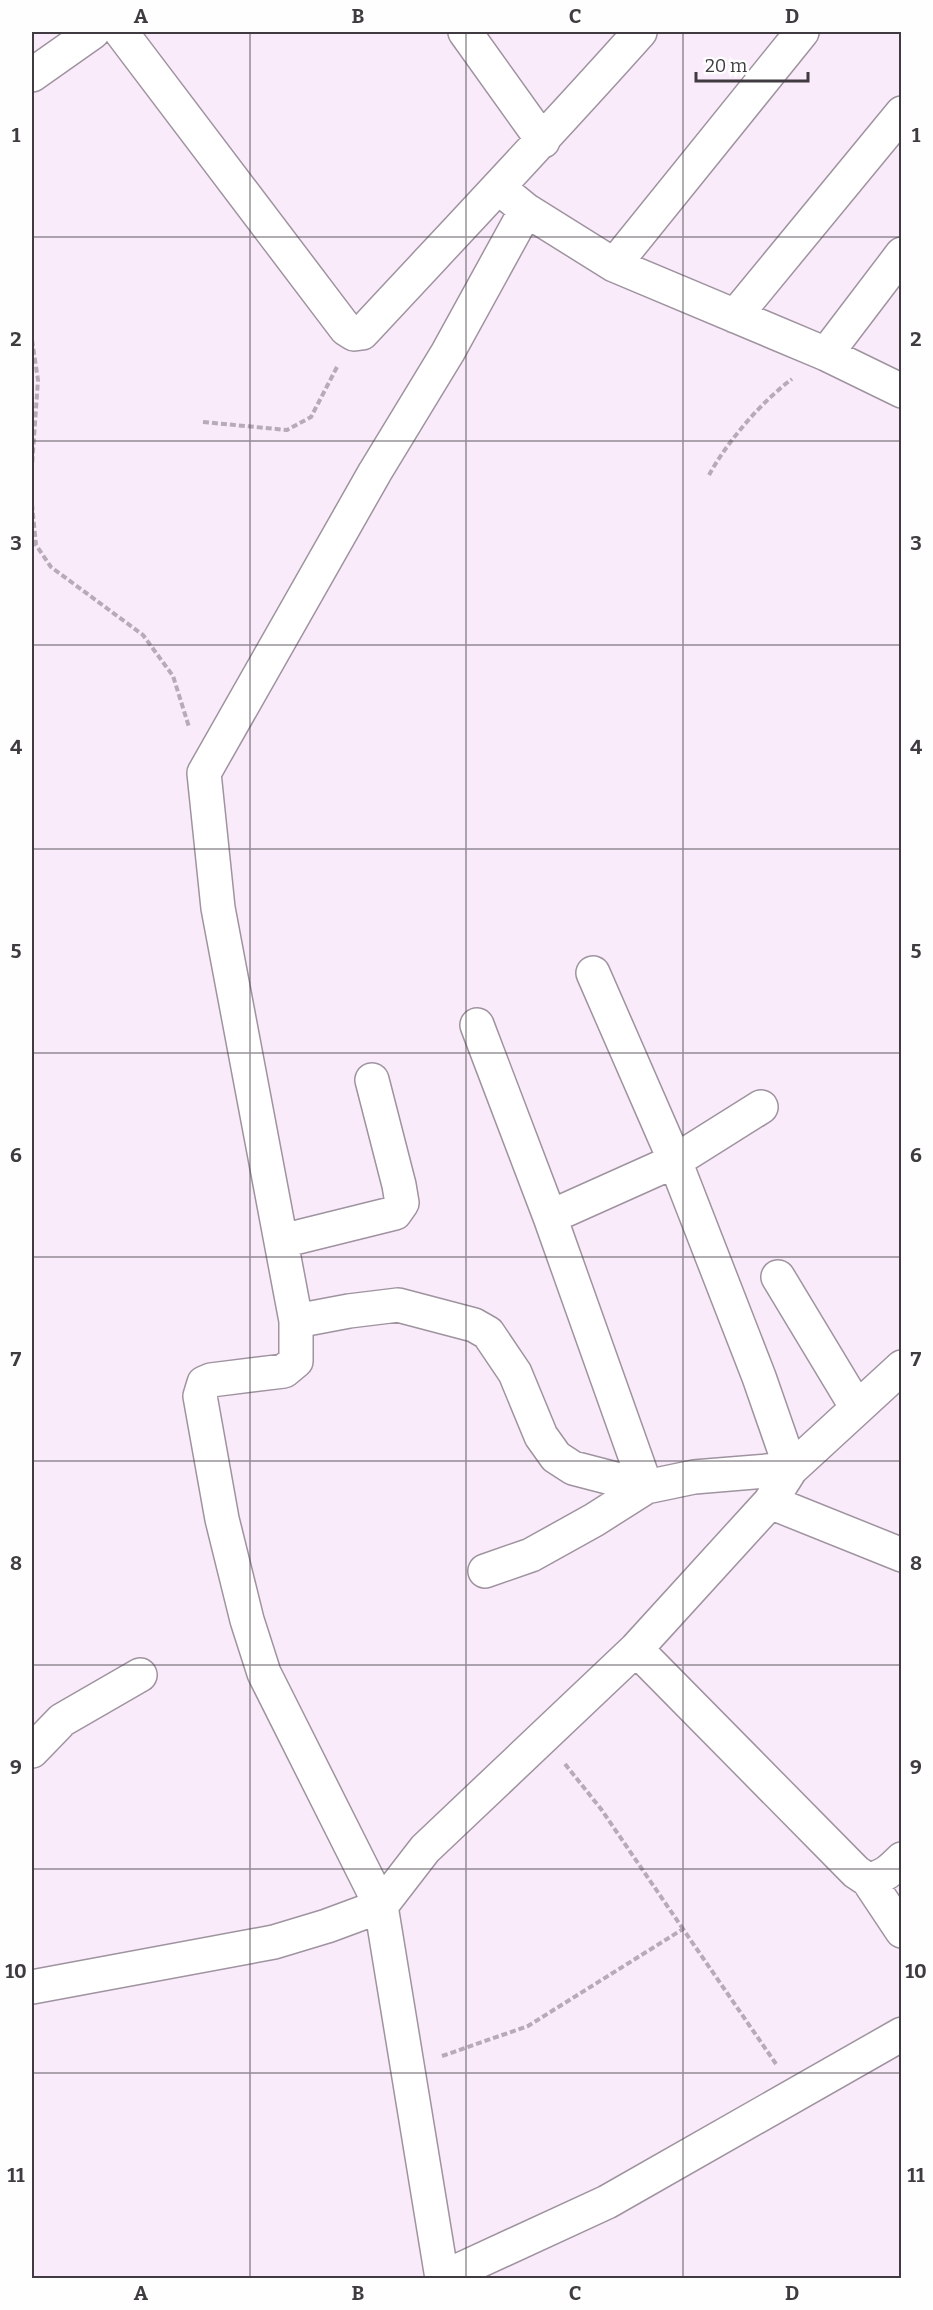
<svg xmlns="http://www.w3.org/2000/svg" width="933" height="2310" font-family="Bitter,serif">
<style>
.lines{fill:none;stroke-linecap:round;stroke-linejoin:round}
.minor-casing{stroke:#9f93a0;stroke-width:36}
.path{stroke:#b6abb7;stroke-width:4;stroke-dasharray:6 3;stroke-linecap:butt}
.minor{stroke:#fff;stroke-width:33}
.grid{fill:none;stroke:#403b41;stroke-width:1.5;stroke-opacity:0.55}
.neatline{fill:none;stroke:#403b41;stroke-width:2}
.grid-label{font-size:20px;text-anchor:middle;font-weight:bold;fill:#403b41}
</style>
<rect width="100%" height="100%" fill="#f9ebfa"/>
<g class="lines">
<defs>
<path id="minor" d="M121,32L346,329L354,334L362,333C455,233 549,134 640,32
M465,32L543,141
M32,75L93,32
M510,197L526,210L614,265L826,354L902,391
M614,265L802,32
M735,316L902,113
M826,354L902,254
M477,1025L550,1217L646,1487L594,1520L531,1555L485,1571
M550,1217L675,1161L761,1107
M282,1241L395,1213L402,1203L399,1185L372,1080
M778,1277L857,1408
M296,1321L349,1311L398,1305L474,1325L488,1333L515,1373L541,1436L556,1457L573,1468L646,1487L694,1477L791,1469L759,1377L675,1161L593,973
M770,1502L902,1555
M636,1649L856,1872L868,1880C884,1877 891,1870 902,1859
M32,1751L62,1720L140,1675
M868,1880L902,1931
M32,1987L274,1942L327,1926L381,1906L425,1849L636,1649L770,1502L791,1469L902,1367
M442,2278L381,1906L264,1673L247,1620L222,1519L200,1396L204,1383L211,1380L284,1371L296,1361V1321L218,908L204,773L375,472L448,352L526,210
M442,2278L607,2202L902,2034"/>
</defs>
<use href="#minor" class="minor-casing"/>
<path class="path" d="M32,340L38,380L32,466
M203,422L287,430L311,417L338,365
M709,475C727,442 761,402 792,379
M32,504L36,545L51,567L143,635L173,676L189,727
M565,1764L601,1809L683,1929
M442,2056L528,2026L683,1929L776,2064"/>
<use href="#minor" class="minor"/>
</g>
<path class="grid" d="M250,32V2278M466,32V2278M683,32V2278M32,237H902M32,441H902M32,645H902M32,849H902M32,1053H902M32,1257H902M32,1461H902M32,1665H902M32,1869H902M32,2073H902"/>
<rect width="933" height="2310" fill="none" stroke="#fefefe" stroke-width="66"/>
<path d="M696 72v9h112v-9" fill="none" stroke="#403b41" stroke-width="3"/>
<text x="705" y="72" font-size="18" fill="#403b41" stroke="#fefefe" stroke-width="4.5" paint-order="stroke">20 m</text>
<rect x="33" y="33" width="867" height="2244" class="neatline"/>
<g class="grid-label">
<text x="141" y="23">A</text>
<text x="358" y="23">B</text>
<text x="575" y="23">C</text>
<text x="792" y="23">D</text>
<text x="16" y="142">1</text>
<text x="916" y="142">1</text>
<text x="16" y="346">2</text>
<text x="916" y="346">2</text>
<text x="16" y="550">3</text>
<text x="916" y="550">3</text>
<text x="16" y="754">4</text>
<text x="916" y="754">4</text>
<text x="16" y="958">5</text>
<text x="916" y="958">5</text>
<text x="16" y="1162">6</text>
<text x="916" y="1162">6</text>
<text x="16" y="1366">7</text>
<text x="916" y="1366">7</text>
<text x="16" y="1570">8</text>
<text x="916" y="1570">8</text>
<text x="16" y="1774">9</text>
<text x="916" y="1774">9</text>
<text x="16" y="1978">10</text>
<text x="916" y="1978">10</text>
<text x="16" y="2182">11</text>
<text x="916" y="2182">11</text>
<text x="141" y="2300">A</text>
<text x="358" y="2300">B</text>
<text x="575" y="2300">C</text>
<text x="792" y="2300">D</text>
</g>
</svg>
